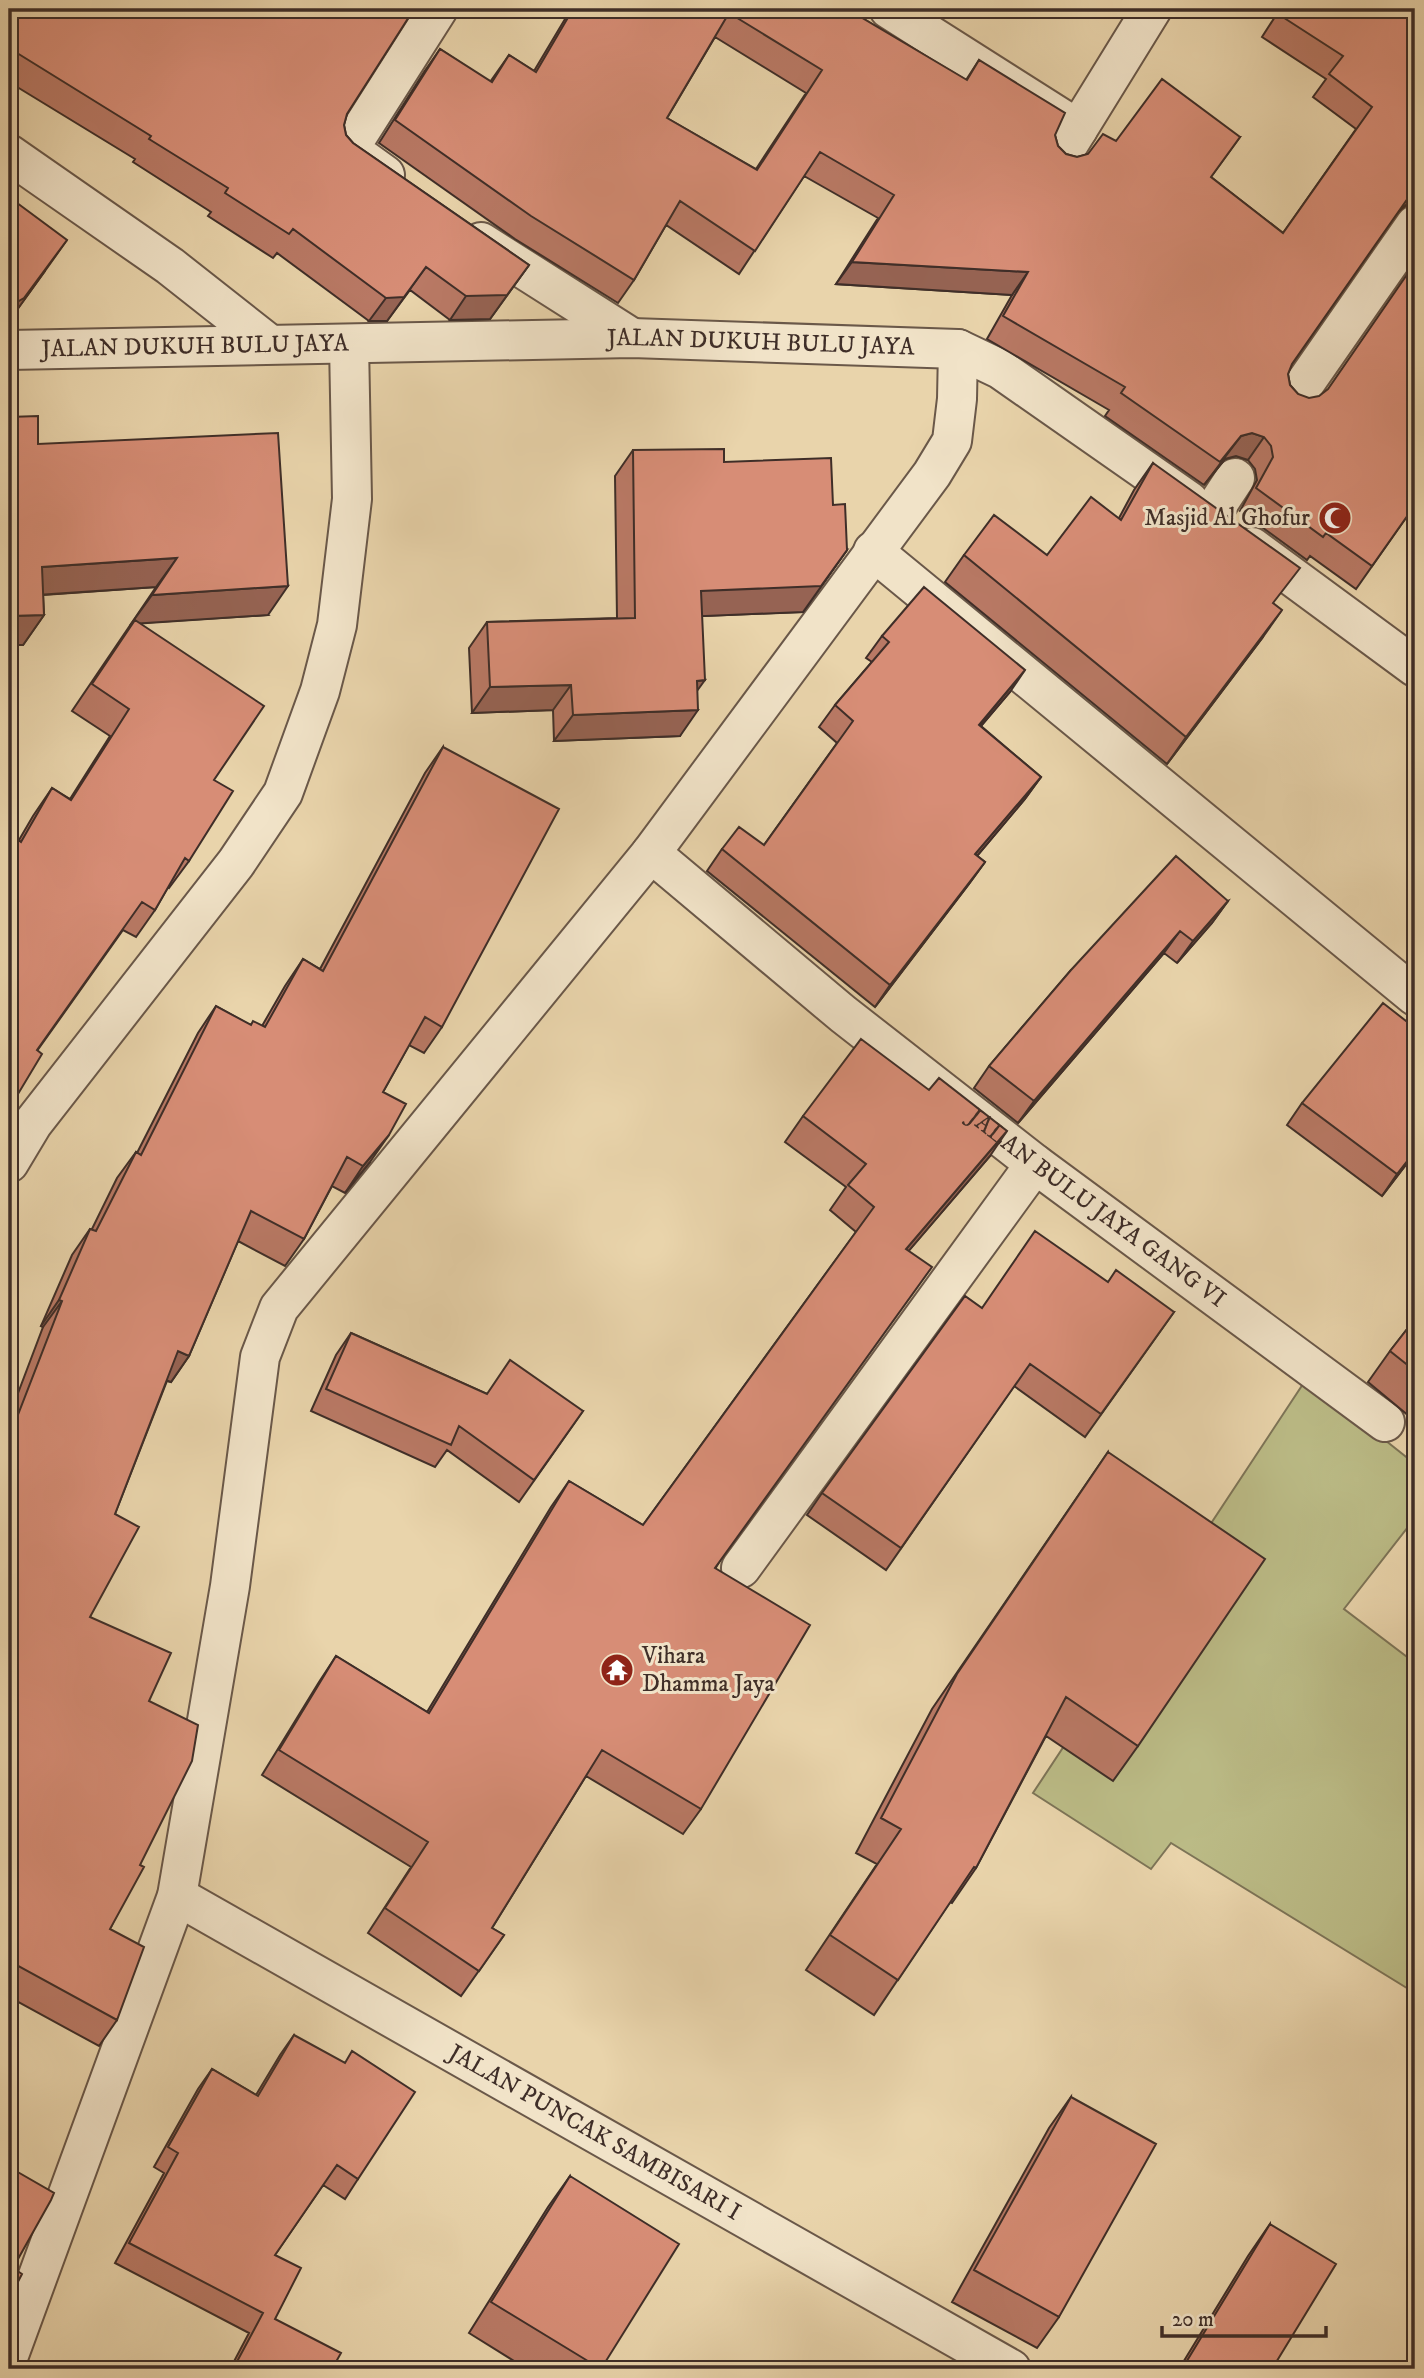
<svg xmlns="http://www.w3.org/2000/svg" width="1424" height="2378" font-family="'IM FELL DW Pica',serif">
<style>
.green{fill:#bbbb86;stroke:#7d7457;stroke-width:2}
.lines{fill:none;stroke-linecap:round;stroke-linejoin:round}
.minor-casing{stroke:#6a5849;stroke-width:42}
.minor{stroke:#f1e3c8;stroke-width:38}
.wall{fill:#b97965;stroke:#3f2e28;stroke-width:2;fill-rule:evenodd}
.shaded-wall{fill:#966353;stroke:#3f2e28;stroke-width:2}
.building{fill:#d78d76;stroke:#3f2e28;stroke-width:2;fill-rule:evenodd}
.labels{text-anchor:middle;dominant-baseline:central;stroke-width:6;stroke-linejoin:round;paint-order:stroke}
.street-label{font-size:24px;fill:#3f2e28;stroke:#f1e3c8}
.poi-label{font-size:24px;fill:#3f2e28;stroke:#f1e3c8;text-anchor:end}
</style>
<rect width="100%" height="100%" fill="#e9d4ab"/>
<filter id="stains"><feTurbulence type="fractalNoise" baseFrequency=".00286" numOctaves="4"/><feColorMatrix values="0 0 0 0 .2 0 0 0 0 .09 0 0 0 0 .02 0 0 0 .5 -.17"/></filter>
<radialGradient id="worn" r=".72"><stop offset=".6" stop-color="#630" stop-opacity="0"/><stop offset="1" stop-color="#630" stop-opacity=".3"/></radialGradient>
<path class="green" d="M1307,1378L1415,1464V1518L1344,1609L1415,1663V1993L1171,1843L1151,1869L1033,1793Z"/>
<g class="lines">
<defs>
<g id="minor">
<path d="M889,9L1078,129"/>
<path d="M1065,150L1152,9"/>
<path d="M9,154L170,266L269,344"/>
<path d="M385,175L349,149L438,9"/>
<path d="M481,242L632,338"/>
<path id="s1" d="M9,350L632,338L958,349L1000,369L1189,501"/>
<path d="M1294,399L1415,225"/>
<path d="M1210,516L1235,478"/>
<path d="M1252,547L1415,667"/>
<path d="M873,551L1415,996"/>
<path id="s2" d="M651,853L843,1014L1035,1164L1385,1422"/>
<path d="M9,1163L33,1123L236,863L283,793L320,691L337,625L352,499L349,344"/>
<path d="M741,1568L1035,1164"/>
<path id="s3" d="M177,1896L1011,2369"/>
<path d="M9,2355L177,1896L230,1586L260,1357L279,1308L651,853L932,474L952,441L957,399L958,349"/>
</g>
</defs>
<use href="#minor" class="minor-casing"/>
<use href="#minor" class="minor"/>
</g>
<path class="wall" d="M9,9L347,114L344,125L346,135L353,143L529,265L490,319L450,320L410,290L387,321H369L277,253L273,258L208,216L211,212L133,162L135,159L9,82Z
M571,9H847L966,80L979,60L1055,135L1058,146L1066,154L1077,157L1088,154L1116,141L1240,137L1211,177L1283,233L1356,129L1313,97L1326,79L1262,37L1280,9H1415L1406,205L1397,212L1292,364L1288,374L1290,385L1298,394L1415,505L1356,589L1310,556L1307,560L1240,511L1257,480L1255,469L1248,460L1236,456L1225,459L1204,485L1105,416L1109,410L987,339L1012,295L836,284L878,218L804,176L739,274L666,225L634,280L618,303L515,239L379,143L424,72L440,49L490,82L509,55L534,71ZM715,37L806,93L756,169L667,118Z
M9,197L45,271L9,321Z
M9,417L38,444L268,615L140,623L214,780L189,861L169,888L168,887L155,910L136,937L123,930L37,1051L9,1109L19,840L33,816L52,788L70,799L110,736L72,711L156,587L43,595L44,615L23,645H9Z
M633,450L724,462L833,505L847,550L803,612L702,616L697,691L680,736L554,741L553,710L472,713L469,648L487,622L617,618L615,476Z
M1153,463L1274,604L1263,637L1167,764L945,582L964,555H1047L1119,518L1134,490Z
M882,636L1010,692L981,726L1041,777L1025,799L977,856L985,862L969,884L875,1007L707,871L722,849L764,845L837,743L819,727L835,705L872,662L866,658Z
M443,747L442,1027L424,1053L409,1045L383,1092L370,1162L345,1193L332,1186L304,1239L285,1266L238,1241L189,1356L171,1382L167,1381L115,1514L90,1617L149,1701L140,1865L110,1929L117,2020L99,2046L9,1997V1417L43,1327L41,1326L72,1255L90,1229H92L117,1178L136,1152L137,1153L198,1033L216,1006L250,1025L262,1026L285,986L303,959L320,969L425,773Z
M1228,901L1212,923L1177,963L1164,953L1018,1123L974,1088L989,1066L1071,970Z
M1302,1103L1415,1153L1382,1196L1287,1125Z
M803,1116L990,1156L909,1250L715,1569L701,1809L683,1834L586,1776L492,1928L504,1935L461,1996L368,1933L411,1867L262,1775L319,1682L336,1656L427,1712L551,1507L569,1481L643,1525L856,1232L830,1210L846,1187L785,1142Z
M982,1308L1174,1312L1085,1437L1014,1386L886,1570L807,1515L822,1493Z
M1415,1319V1421L1368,1382L1390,1351Z
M351,1333L487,1394L583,1411L519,1502L447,1450L435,1467L311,1411L336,1355Z
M1108,1452L1138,1746L1113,1781L1046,1736L976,1868L952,1903L950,1902L874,2015L806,1970L877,1864L856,1853L932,1709Z
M294,2035L358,2179L345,2199L323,2185L275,2255V2319L332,2369H230L249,2333L115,2263L164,2173L154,2167L198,2089L212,2069L256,2095L280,2055Z
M1071,2097L1059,2317L1037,2348L952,2302L1049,2128Z
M570,2176L601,2369H527L469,2333L548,2207Z
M1270,2224L1272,2369H1179L1248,2256Z"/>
<path class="shaded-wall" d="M1415,188V203L1406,205L1397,213Z
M67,240L45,271L9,321V314L17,302Z
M852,262L1028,272L1012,295L836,284Z
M529,265L490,319L450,320L466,296Z
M426,267L387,321H369L386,298Z
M1252,433L1264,437L1248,460L1236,456L1225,459L1204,485L1241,436Z
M847,550L803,612L682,617L701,591Z
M177,558L156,587L22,596L42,567Z
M288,586L268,615L131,624L152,595Z
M1282,610L1263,637L1167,764L1186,737Z
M44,615L23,645H9V616Z
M1025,670L1010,692L963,747L979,725Z
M705,680L686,706L697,681Z
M571,685L553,710L472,713L490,687Z
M698,710L680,736L554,741L573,715Z
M1041,777L1025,799L960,876L975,854Z
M985,862L969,884L875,1007L890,985Z
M1228,901L1212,923L1177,963L1193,941Z
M1180,931L1164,953L1018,1123L1034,1101Z
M1007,1131L990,1156L889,1274L906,1249Z
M389,1135L370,1162L345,1193L363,1166Z
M1415,1151V1153L1382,1196L1397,1174Z
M59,1300L62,1301L43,1327L41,1326Z
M178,1351L189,1356L171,1382L160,1378Z"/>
<path class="building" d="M9,9H414L347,114L344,125L346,135L353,143L529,265L507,295L466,296L426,267L404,297L386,298L293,229L289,234L225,193L228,188L149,139L151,136L9,48Z
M573,9H847L967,80L979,60L1065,113L1055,135L1058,146L1066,154L1077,157L1088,154L1103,134L1116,141L1162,79L1240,137L1211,177L1283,233L1372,107L1329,74L1343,56L1278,14L1281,9H1415V188L1292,364L1288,374L1290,385L1298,394L1309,398L1319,396L1328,389L1415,263V505L1372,566L1326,533L1323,537L1256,488L1273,457L1271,446L1264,437L1252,433L1241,436L1220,462L1121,393L1125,387L1003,316L1028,272L852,262L894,195L820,152L755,251L680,201L634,280L531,216L395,120L440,49L492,82L509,55L536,72ZM729,13L822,70L757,170L667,118Z
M9,197L67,240L24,298L17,302L9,296Z
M38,416V444L278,433L288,586L152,595L177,558L42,567L44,615L9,616V417Z
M724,449V462L831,458L833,505L845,504L847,550L821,586L701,591L705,680L697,681L698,710L573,715L571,685L490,687L487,622L635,618L633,450Z
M1153,463L1300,568L1273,603L1282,610L1186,737L964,555L994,515L1047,555L1091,497L1121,520Z
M924,587L1025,670L979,725L1041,777L975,854L985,862L890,985L722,849L739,827L764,845L853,721L835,705L889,642L882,636Z
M135,620L264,706L214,780L233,791L189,861L185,858L155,910L142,902L37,1050L42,1054L9,1109V833L21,842L52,788L71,800L129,709L92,684Z
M443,747L559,809L442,1027L425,1017L383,1092L406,1104L389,1135L363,1166L347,1157L304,1239L251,1211L189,1356L178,1351L115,1514L139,1527L90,1617L171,1653L149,1701L198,1725L192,1761L140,1865L144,1867L110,1929L144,1947L117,2020L9,1961V1438L62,1301L59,1300L90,1229L96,1231L136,1152L141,1155L216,1006L251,1025L253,1021L265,1027L303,959L323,971Z
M1176,856L1228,901L1193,941L1180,931L1034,1101L989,1066L1071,970Z
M1383,1003L1415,1028V1151L1397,1174L1302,1103Z
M861,1039L929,1090L939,1078L1007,1131L906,1249L932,1267L715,1568L810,1625L701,1809L602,1750L492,1928L504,1935L479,1971L385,1908L428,1842L279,1750L336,1656L429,1713L569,1481L643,1525L874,1207L848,1185L866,1164L803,1116Z
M1035,1231L1108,1282L1116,1270L1174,1312L1101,1414L1030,1364L901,1548L822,1493L965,1296L982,1308Z
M1415,1319V1371L1390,1351Z
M351,1333L487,1394L510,1360L583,1411L534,1480L459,1426L451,1445L326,1389Z
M1108,1452L1265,1559L1138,1746L1066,1697L976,1868L974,1867L898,1980L830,1935L901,1829L881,1818L957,1674Z
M294,2035L345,2063L352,2051L415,2092L358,2179L337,2165L275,2255L301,2268L275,2319L341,2353L332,2369H233L263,2313L129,2243L178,2153L168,2147L212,2069L258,2096Z
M1071,2097L1156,2144L1059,2317L974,2270Z
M9,2167L54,2193L51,2200L13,2268L22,2274L9,2299Z
M570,2176L679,2244L601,2369L491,2302Z
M1270,2224L1336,2264L1272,2369H1182Z"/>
<defs>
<symbol id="mosque-disc" viewBox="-11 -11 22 22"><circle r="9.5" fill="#8f2418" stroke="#f1e3c8"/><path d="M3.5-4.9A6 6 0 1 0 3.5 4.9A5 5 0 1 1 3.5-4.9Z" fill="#fff"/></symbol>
<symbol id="temple-disc" viewBox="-11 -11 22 22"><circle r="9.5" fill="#8f2418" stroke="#f1e3c8"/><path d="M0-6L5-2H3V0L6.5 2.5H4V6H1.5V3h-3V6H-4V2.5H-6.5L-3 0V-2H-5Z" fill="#fff"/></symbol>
</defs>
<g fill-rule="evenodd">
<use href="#mosque-disc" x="1316" y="499" width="38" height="38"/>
<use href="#temple-disc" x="598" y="1651" width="38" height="38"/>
</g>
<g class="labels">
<g class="street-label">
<text stroke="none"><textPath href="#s1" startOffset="752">JALAN DUKUH BULU JAYA</textPath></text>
<text stroke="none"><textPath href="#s1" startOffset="186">JALAN DUKUH BULU JAYA</textPath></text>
<text stroke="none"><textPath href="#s2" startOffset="570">JALAN BULU JAYA GANG VI</textPath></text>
<text stroke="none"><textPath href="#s3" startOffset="480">JALAN PUNCAK SAMBISARI I</textPath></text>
</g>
<g class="poi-label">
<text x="1310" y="518">Masjid Al Ghofur</text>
<text x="642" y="1656" text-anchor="start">Vihara<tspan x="642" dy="28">Dhamma Jaya</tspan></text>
</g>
</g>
<rect width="1424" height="2378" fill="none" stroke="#e9d4ab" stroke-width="35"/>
<rect x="10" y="10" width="1403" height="2357" fill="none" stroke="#3f2e28" stroke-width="3.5"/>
<rect x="18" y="18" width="1389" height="2343" fill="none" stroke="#3f2e28" stroke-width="2"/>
<path d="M1162 2326v10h164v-10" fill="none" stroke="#3f2e28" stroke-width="3.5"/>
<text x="1172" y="2326" font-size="21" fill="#3f2e28" stroke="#f1e3c8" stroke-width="5" paint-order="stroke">20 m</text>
<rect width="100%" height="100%" filter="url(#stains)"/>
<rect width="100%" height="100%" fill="url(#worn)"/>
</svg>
